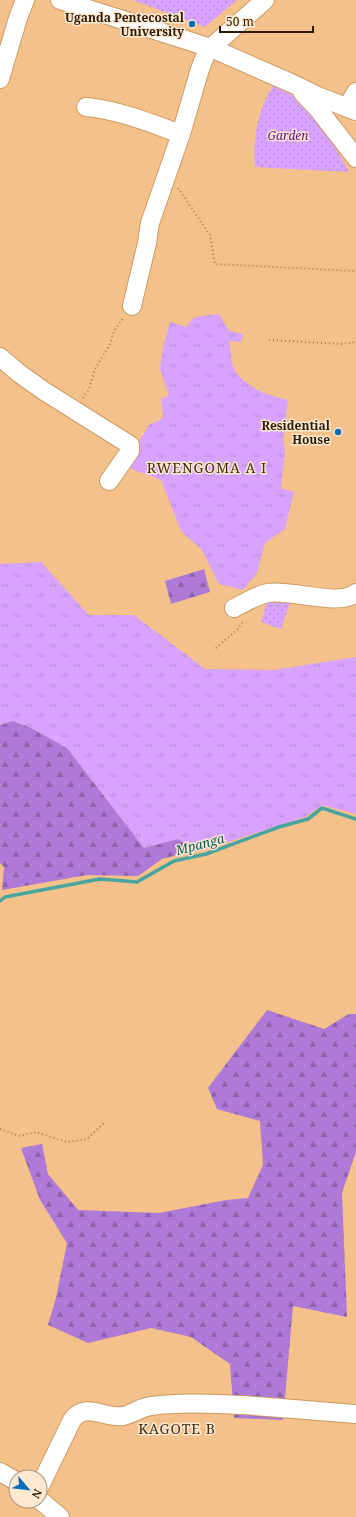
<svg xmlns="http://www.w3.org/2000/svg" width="356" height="1517" font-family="'Noto Serif',serif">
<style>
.grass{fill:url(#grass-tufts)}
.forest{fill:url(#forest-firs)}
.park{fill:url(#park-dots)}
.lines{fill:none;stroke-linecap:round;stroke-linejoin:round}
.stream{stroke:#48a49e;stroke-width:3.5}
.minor-casing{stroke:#ca9a63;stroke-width:20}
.path{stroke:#a37e53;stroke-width:2;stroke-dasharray:1 3;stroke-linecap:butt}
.minor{stroke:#fff;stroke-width:18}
.poi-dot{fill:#056cb8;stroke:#fde8d2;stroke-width:1.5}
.labels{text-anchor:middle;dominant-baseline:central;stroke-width:3;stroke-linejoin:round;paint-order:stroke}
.poi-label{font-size:12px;font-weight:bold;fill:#2b1902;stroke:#fde8d2;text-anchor:end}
.park-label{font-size:12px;font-style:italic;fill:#5c0f84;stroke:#fde8d2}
.water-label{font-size:13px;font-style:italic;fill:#055955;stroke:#fde8d2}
.quarter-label{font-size:14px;letter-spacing:1px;fill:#432c0e;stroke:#fde8d2}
</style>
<defs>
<pattern id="grass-tufts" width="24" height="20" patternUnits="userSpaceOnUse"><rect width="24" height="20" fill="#d7a3ff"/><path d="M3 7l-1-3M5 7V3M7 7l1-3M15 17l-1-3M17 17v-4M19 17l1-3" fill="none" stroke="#b98cd9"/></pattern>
<pattern id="forest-firs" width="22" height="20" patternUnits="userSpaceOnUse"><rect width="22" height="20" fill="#af79d8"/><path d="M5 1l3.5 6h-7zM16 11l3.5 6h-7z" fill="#8f62ad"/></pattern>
<pattern id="park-dots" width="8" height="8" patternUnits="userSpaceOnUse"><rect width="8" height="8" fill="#d7a3ff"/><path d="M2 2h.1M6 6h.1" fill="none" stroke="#b98cd9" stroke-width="1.8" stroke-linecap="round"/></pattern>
</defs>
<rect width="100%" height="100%" fill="#f3c189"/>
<path class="grass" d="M219,314L229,331L243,334L241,342L229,341C231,349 231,361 234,369C245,387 268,396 288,400L283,440L285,452L281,488L294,492L285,529L265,543L257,573L243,590L219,584L202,550L181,531L161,480L124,466L149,425L163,418L161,399L169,395L160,369L163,347L170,322L186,327L195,317Z
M41,562L89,615H134L205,669L274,670L356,657V814L322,805L305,817L207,849L185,853L184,843L178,839L144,848L67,748L31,728L13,721L0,725V564Z"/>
<path class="forest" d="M204,569L210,592L171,604L165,581Z
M13,721L31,728L67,748L144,848L178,839L184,843L185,853L162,859L138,876L87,875L2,890L4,867L0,863V725Z
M267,1010L324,1029L349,1014H356V1152L342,1193L347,1317L293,1306L283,1420L234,1418L230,1364L191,1337L151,1328L88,1343L48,1325L56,1298L67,1243L40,1200L21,1148L42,1144L48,1174L78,1210L159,1213L226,1200L248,1198L263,1165L260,1121L217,1109L208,1088Z"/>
<path class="park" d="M133,0H237L205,27Z
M273,86C283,91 297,96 305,104C321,122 337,150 349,172L255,167C253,139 257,111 273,86Z
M270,593L291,600L281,629L261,622Z"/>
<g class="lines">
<path class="stream" d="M0,901L5,897L100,879L137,882L174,861L206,854L279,827L308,819L322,808L356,819"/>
<defs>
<path id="minor" d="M60,0L211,48L291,83L320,97L356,111
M0,79L18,18L25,0
M302,92L318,109L356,158
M86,107C119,110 150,123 181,134
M347,108L356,92
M132,306L147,243L150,223L181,134L200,69L206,54L215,44L265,0
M0,357L20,374L44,391L130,445V451L109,481
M234,608C245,603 256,595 268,593C290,589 339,607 356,593
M0,1472L16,1481
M40,1486L72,1420C86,1401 104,1419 123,1416C133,1414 141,1407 151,1406C182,1402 212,1404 243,1405C281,1408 318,1411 356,1414
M40,1500L60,1517"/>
</defs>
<use href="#minor" class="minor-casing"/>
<path class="path" d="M178,188L210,235L215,264L356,271
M269,340L342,344L356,342
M83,398L89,389L95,369L110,344L114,331L124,317
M216,648L238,629L244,620
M0,1129L20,1136L36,1132L67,1142L87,1139L105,1122"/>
<use href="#minor" class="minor"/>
</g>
<g class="poi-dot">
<circle cx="192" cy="24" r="4"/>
<circle cx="338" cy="432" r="4"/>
</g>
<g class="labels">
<g class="poi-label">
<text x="184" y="17">Uganda Pentecostal<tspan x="184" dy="14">University</tspan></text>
<text x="330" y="425">Residential<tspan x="330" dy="14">House</tspan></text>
</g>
<g class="park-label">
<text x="288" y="135">Garden</text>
</g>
<g class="water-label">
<text transform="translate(200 844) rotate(-15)">Mpanga</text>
</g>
<g class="quarter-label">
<text x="207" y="467">RWENGOMA A I</text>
<text x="177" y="1428">KAGOTE B</text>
</g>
</g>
<g transform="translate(28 1489) rotate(118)"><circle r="19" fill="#fde8d2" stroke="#a9957f"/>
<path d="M0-3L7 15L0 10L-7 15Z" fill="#056cb8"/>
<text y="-6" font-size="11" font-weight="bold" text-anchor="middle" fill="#2b1902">N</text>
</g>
<path d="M220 26v6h93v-6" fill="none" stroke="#2b1902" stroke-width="2"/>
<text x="226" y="26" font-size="12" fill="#2b1902" stroke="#fde8d2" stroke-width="3" paint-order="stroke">50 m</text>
</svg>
